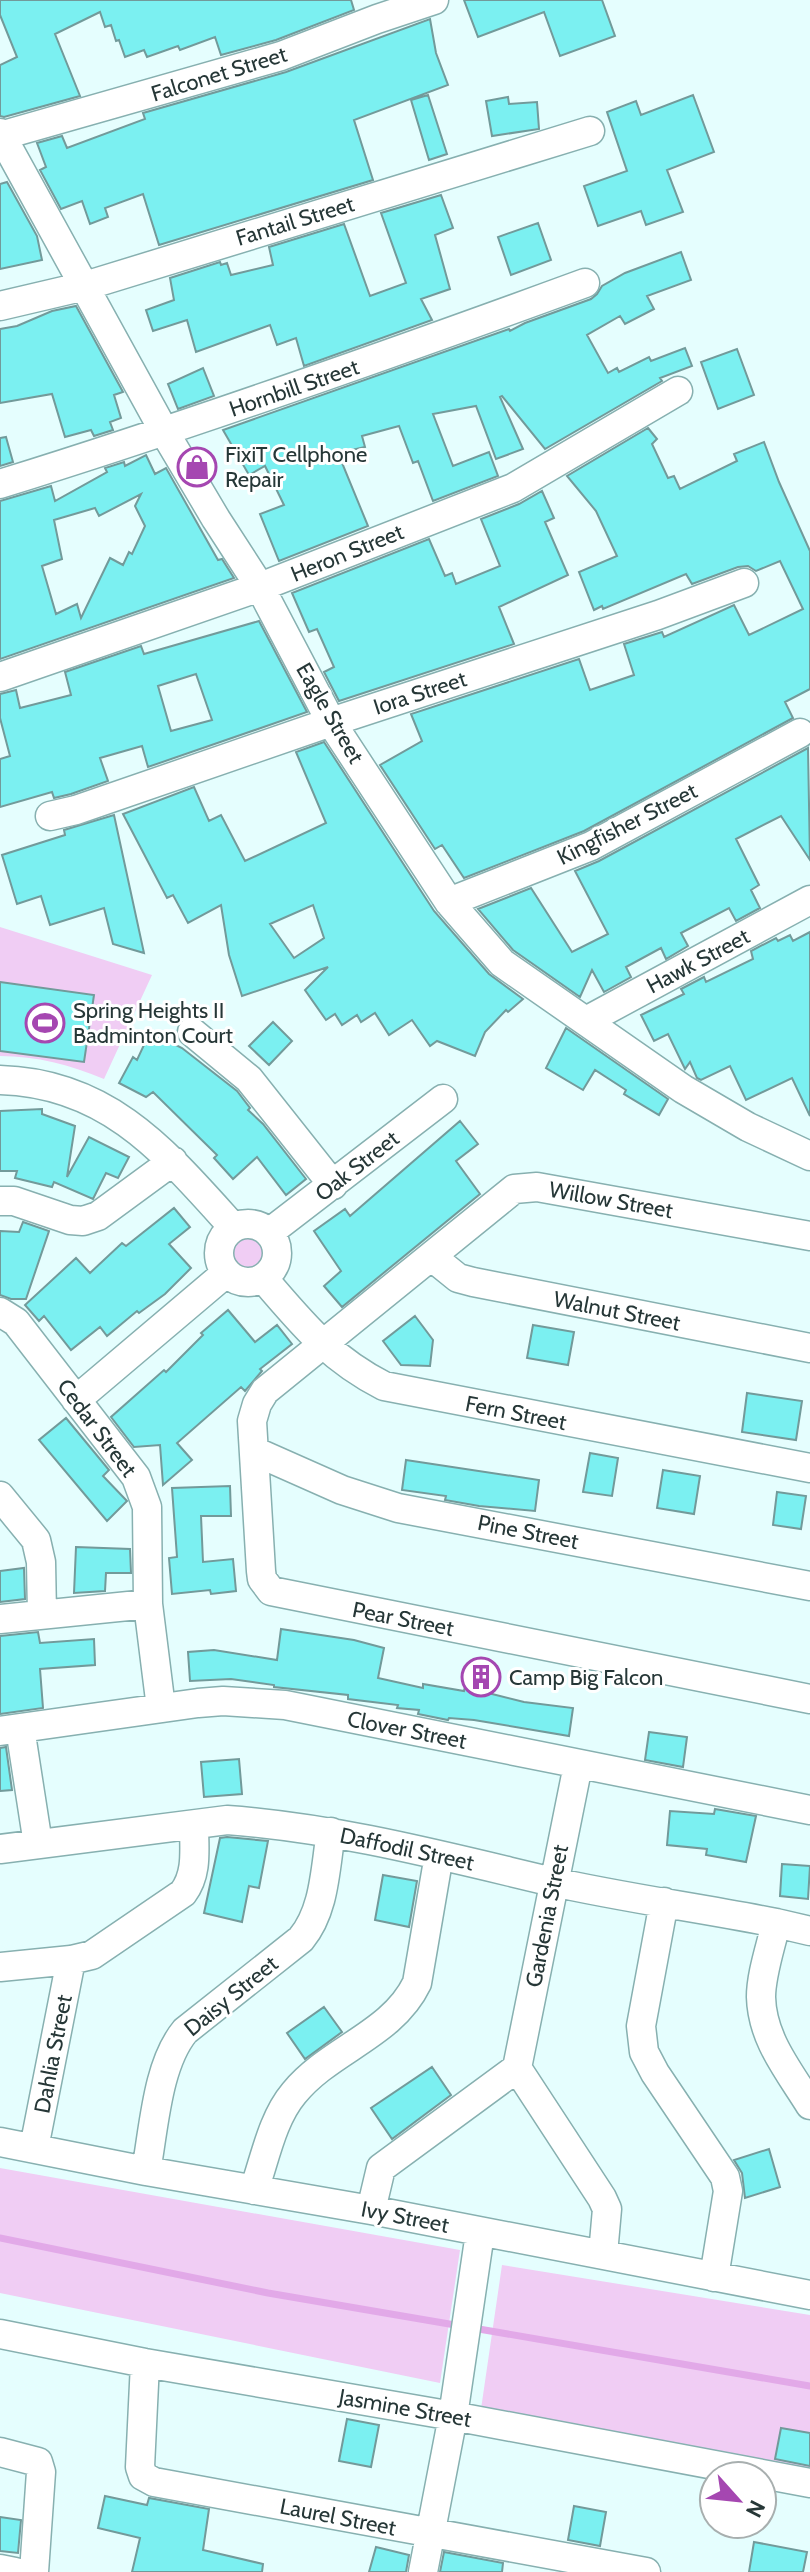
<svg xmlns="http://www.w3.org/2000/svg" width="810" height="2572" font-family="Cabin,sans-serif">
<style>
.green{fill:#f0cdf4}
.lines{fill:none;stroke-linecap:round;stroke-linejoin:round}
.stream{stroke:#e2a9e8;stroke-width:7}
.building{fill:#7bf0f1;stroke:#729a9a;stroke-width:2;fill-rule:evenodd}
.street-casing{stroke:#87b0b0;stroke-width:31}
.street{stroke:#fff;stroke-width:28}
.labels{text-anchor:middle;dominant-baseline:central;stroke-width:6;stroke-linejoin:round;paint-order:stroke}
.street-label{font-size:22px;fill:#263737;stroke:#fff}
.poi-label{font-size:22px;fill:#263737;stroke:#fff;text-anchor:start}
</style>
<rect width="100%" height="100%" fill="#e5fefe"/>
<path class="green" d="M0,927L152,975L104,1079C70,1065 37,1056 0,1056Z
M224 1253a24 24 0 1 1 48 0a24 24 0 1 1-48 0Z
M0,2168L460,2250L440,2383L0,2293Z
M502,2265L810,2315V2468L481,2409Z"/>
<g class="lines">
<path class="stream" d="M0,2238L268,2293L461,2326
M473,2328L810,2386"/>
</g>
<path class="building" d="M0,0H351L354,10L276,40L221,55L215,37L180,50L178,46L147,57L144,50L125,57L119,40L116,41L111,25L105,27L100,12L55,34L80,96L4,117L0,116V65L17,57L0,15Z
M464,0H602L615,36L560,56L544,12L478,37Z
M430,19L436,53L448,85L354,120L373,180L159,245L143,194L105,208L108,217L90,224L82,201L61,209L40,170L46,167L37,143L62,136L67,148L145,119L143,113L286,72Z
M428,95L447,154L429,160L411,100Z
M693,95L714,152L667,170L683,212L646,225L641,211L598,226L584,186L627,171L607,112L636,101L641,115Z
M508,97L509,104L537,102L539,129L492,136L486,101Z
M7,182L37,236L42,260L0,269V184Z
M441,195L453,228L435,235L450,289L421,299L432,320L304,366L296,338L277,345L270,325L196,352L187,320L153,331L146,310L174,300L170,278L220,262L221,265L227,263L231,275L273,265L269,247L344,224L370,296L406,283L381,213Z
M538,223L551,260L511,275L498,237Z
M681,252L691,280L647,296L654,309L625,324L620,316L587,335L608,373L617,368L619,372L649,357L651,361L685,348L692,366L660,378L662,381L545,449L502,396L500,397L523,449L496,459L476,406L433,414L453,466L489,452L498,476L433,501L418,461L413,463L399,426L362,436L365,447L343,452L344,456L340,458L368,526L279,561L260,514L284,505L265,466L249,475L223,430L509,329L510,331L525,323L591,299L597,294L602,286L625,273Z
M76,306L123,392L114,395L121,418L110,422L113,430L94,436L91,430L65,437L52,394L0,403V329L17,326L52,311Z
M737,349L754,395L718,409L701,362Z
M203,368L214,396L178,409L168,384Z
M648,428L657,439L652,444L668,478L674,476L680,489L737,461L734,454L764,442L779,482L810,551V689L785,702L793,718L584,831L464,878L442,845L435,849L380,765L422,741L411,714L579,659L590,690L634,675L624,644L662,632L664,637L734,605L749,635L803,609L780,561L756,571L748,566L738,567L692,584L686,574L603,609L602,606L594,610L579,572L617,556L596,511L567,476Z
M6,437L13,462L0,466V438Z
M146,455L155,474L166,468L218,560L222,559L234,578L0,659V501L51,486L55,501L107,472L105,468L124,462L125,466ZM141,494L135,506L145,526L132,554L129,552L123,565L110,558L81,618L77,604L56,614L42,566L62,559L54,520L95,508L99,516Z
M542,491L554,518L545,522L568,575L499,607L514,644L339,701L324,672L334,667L317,629L309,632L292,593L429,539L445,576L452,573L456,584L500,566L481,519L519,504Z
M259,621L307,712L148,767L142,746L100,758L108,781L71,794L54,798L52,792L0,807V759L10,756L0,718V694L16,690L20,708L71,695L65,672L141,646L144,654ZM196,674L212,720L171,731L158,686Z
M324,742L434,911L489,974L523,999L508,1012L506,1010L485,1032L475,1056L437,1041L430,1046L412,1020L389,1035L375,1013L361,1022L357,1015L342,1025L335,1014L326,1020L305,990L328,967L242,996L229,955L221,905L188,923L173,895L167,898L123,814L194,787L209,821L221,815L245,861L326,823L296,752ZM313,905L324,938L294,958L270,924Z
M808,748L810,860L781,816L736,839L759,885L751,890L760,908L736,921L729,908L681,933L688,946L666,959L661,948L626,967L631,977L604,992L592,970L580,997L513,950L478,909L531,888L572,952L608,934L575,871L599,861Z
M114,815L144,953L113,944L104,908L50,925L41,896L17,904L2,855L65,835L64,830Z
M810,932V1116L792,1078L746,1100L730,1066L701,1080L697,1078L690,1062L685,1069L668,1034L654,1041L641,1015L684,994L681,989L704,977L706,982L753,959L751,951L776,938L778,941L790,935L793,941Z
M0,982L94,995L84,1062L0,1051Z
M273,1022L292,1041L269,1065L249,1046Z
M566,1028L668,1099L659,1115L624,1094L626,1090L595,1070L583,1090L546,1068Z
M150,1032L182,1048L237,1091L250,1108L248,1110L263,1124L306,1179L286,1195L257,1157L233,1179L214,1158L217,1155L153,1092L146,1097L119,1083L133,1057L137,1060Z
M42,1109V1114L75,1126L67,1177L89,1137L129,1157L118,1178L106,1173L93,1199L54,1182L52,1187L15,1178L17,1171H0V1111Z
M460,1121L478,1144L456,1161L480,1194L342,1307L324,1286L341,1271L314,1231L345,1209L350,1216Z
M174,1208L190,1227L169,1244L191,1268L165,1294L139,1313L137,1311L107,1336L100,1327L71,1350L44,1316L39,1321L25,1305L76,1258L90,1273L122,1243L126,1246Z
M23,1222L49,1231L26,1299H11L0,1295V1231L19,1232Z
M228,1310L255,1342L277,1325L292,1344L260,1369L262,1371L245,1391L241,1387L177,1443L192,1460L163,1485L160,1445L134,1447L111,1417L164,1370L166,1372L203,1335L201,1333Z
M415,1316L433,1340L430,1366L401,1365L383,1341Z
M533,1325L574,1332L568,1365L527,1358Z
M747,1393L802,1401L796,1440L742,1432Z
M66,1418L109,1470L103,1476L127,1501L107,1521L39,1440Z
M590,1453L618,1458L612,1496L583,1492Z
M406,1460L539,1480L535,1511L479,1506L445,1500L446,1496L402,1490Z
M663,1470L700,1476L694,1514L657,1508Z
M230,1486L231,1516H201L203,1562L233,1559L236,1591L211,1594L210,1590L172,1594L169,1558L177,1557L172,1488Z
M777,1492L806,1496L801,1529L773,1525Z
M76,1547L130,1549L131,1573H106L105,1591L74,1593Z
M24,1568L25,1599L0,1602V1571Z
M281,1629L354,1640L384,1648L378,1678L423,1688V1684L464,1691L471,1661L497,1666L492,1694L524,1702L573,1708L569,1736L474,1720L449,1718L448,1720L418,1714L419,1710L397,1708L398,1705L348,1699V1695L274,1687V1685L231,1679L190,1681L188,1652L214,1650L277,1660Z
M38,1632L40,1643L94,1639L95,1665L40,1669L43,1708L0,1714V1636Z
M649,1732L687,1737L683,1767L645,1760Z
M6,1747L12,1790L0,1791V1748Z
M239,1759L242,1794L204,1797L201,1762Z
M715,1809L756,1816L746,1862L706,1855L707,1849L667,1845L670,1811L714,1814Z
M227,1837L268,1841L259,1888L249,1886L242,1922L204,1913L220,1838Z
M782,1864L810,1866L808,1899L780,1896Z
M383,1875L417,1881L409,1927L375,1920Z
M324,2007L342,2032L305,2059L287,2033Z
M432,2067L451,2095L392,2139L371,2108Z
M769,2149L780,2187L745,2198L742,2173L734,2160Z
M347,2419L379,2425L371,2467L339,2461Z
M781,2428L810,2433V2466L775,2459Z
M105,2496L147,2505L149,2498L209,2509L203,2550L263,2564L262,2572H132L140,2538L98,2528Z
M574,2506L606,2512L600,2546L568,2540Z
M0,2517L21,2520L18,2553L0,2551Z
M754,2542L807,2552L803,2572H749Z
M376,2547L409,2555L406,2572H369Z
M444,2552L503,2563L502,2572H440Z"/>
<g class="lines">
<defs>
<path id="street" d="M0,133L165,433L216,519L260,587L331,722L449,902L502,963L683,1089L748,1127L810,1156
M0,136L281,56L377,19L434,0
M0,306L85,286L590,131
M0,484C197,423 391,354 585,283
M0,677L260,587L513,488L678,391
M50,816L76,810L331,722L658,615L744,583
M449,902L591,846L800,733
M586,1021L810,900
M192,1032L249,1079L333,1185
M0,1080C109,1083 166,1153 233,1227
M0,1201H14L70,1220L83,1221L98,1216L173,1161
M219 1253a29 29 0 1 1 58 0a29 29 0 1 1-58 0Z
M270,1232L443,1099
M810,1236L537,1187L514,1189L265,1391L257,1404L252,1421L261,1571L262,1579L271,1591L810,1699
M432,1257L458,1278L473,1282L810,1348
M263,1278C302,1323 329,1358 384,1386L810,1468
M0,1312L16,1322L136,1477L147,1507L148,1604L161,1708
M76,1400L226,1273
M254,1451L342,1490L398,1508L810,1586
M0,1496L36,1540L41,1562L42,1614
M0,1619L148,1604
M20,1728L38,1844
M0,1731L198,1703L223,1701L285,1705L810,1810
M0,1849L227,1820C337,1828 443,1856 549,1881C624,1898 701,1908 776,1923L810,1931
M664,1902L641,2026L644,2052L655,2073L725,2177L728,2191L714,2277
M776,1923C771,1946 761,1974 761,1997C762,2039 789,2071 810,2105
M0,1967L71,1960L92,1955L183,1893C198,1873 194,1849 194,1825
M517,2068L602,2198L607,2209L603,2254
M0,2142L146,2171L371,2210L810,2295
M34,2148L71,1960
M146,2171C154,2128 157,2065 185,2031L301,1939C325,1910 325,1869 331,1832
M254,2190C265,2159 272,2119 294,2093C330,2049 392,2035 417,1983L439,1855
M371,2210L381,2168L517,2068L578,1765
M0,2334L145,2363L453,2416L810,2483
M145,2363L140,2467L143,2476L154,2482L646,2572
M0,2452L38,2462L41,2472L34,2572
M0,2569L15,2572
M423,2572L453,2416L480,2233"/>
</defs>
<use href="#street" class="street-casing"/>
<use href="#street" class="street"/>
</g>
<defs>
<symbol id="shop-ring" viewBox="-11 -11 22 22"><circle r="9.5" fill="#fff" stroke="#a547b1" stroke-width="1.5"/><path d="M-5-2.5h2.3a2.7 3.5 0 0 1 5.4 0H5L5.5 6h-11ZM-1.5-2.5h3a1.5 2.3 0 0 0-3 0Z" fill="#a547b1"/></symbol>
<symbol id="stadium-ring" viewBox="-11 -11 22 22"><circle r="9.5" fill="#fff" stroke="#a547b1" stroke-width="1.5"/><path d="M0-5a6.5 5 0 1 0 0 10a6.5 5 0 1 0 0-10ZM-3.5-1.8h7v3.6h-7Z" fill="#a547b1"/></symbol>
<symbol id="building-ring" viewBox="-11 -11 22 22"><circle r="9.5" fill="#fff" stroke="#a547b1" stroke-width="1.5"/><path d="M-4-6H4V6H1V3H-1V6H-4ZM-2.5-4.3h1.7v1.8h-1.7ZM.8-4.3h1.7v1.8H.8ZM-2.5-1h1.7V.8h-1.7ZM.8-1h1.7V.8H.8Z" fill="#a547b1"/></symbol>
</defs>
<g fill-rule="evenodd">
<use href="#shop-ring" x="175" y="445" width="44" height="44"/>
<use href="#stadium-ring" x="23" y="1001" width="44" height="44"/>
<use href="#building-ring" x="459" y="1655" width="44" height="44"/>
</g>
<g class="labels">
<g class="street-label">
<text transform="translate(219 74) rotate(-17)">Falconet Street</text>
<text transform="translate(295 221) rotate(-17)">Fantail Street</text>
<text transform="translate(294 388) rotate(-19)">Hornbill Street</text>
<text transform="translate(347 553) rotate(-22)">Heron Street</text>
<text transform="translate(420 693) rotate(-18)">Iora Street</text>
<text transform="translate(330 713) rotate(60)">Eagle Street</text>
<text transform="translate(627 824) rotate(-27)">Kingfisher Street</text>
<text transform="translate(698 961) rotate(-28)">Hawk Street</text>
<text transform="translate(357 1166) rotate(-38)">Oak Street</text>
<text transform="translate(611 1200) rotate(10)">Willow Street</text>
<text transform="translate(617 1311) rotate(11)">Walnut Street</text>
<text transform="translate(516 1413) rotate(11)">Fern Street</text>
<text transform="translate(97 1428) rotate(53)">Cedar Street</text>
<text transform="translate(528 1532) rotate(11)">Pine Street</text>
<text transform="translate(403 1619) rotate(11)">Pear Street</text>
<text transform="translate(407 1730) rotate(11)">Clover Street</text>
<text transform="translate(407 1849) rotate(12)">Daffodil Street</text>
<text transform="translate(547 1916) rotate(-79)">Gardenia Street</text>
<text transform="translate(231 1996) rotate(-39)">Daisy Street</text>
<text transform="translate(53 2054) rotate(-79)">Dahlia Street</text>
<text transform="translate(405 2217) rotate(11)">Ivy Street</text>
<text transform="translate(405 2408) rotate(10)">Jasmine Street</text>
<text transform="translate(338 2517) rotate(11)">Laurel Street</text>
</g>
<g class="poi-label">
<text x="225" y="454">FixiT Cellphone<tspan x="225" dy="25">Repair</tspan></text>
<text x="73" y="1010">Spring Heights II<tspan x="73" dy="25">Badminton Court</tspan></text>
<text x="509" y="1677">Camp Big Falcon</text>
</g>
</g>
<g transform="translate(738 2500) rotate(117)"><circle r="38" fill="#ffffff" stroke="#a8afaf" stroke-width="2"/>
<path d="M0-6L14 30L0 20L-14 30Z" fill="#a547b1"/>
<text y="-12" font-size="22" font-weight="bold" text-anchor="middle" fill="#263737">N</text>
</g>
</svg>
